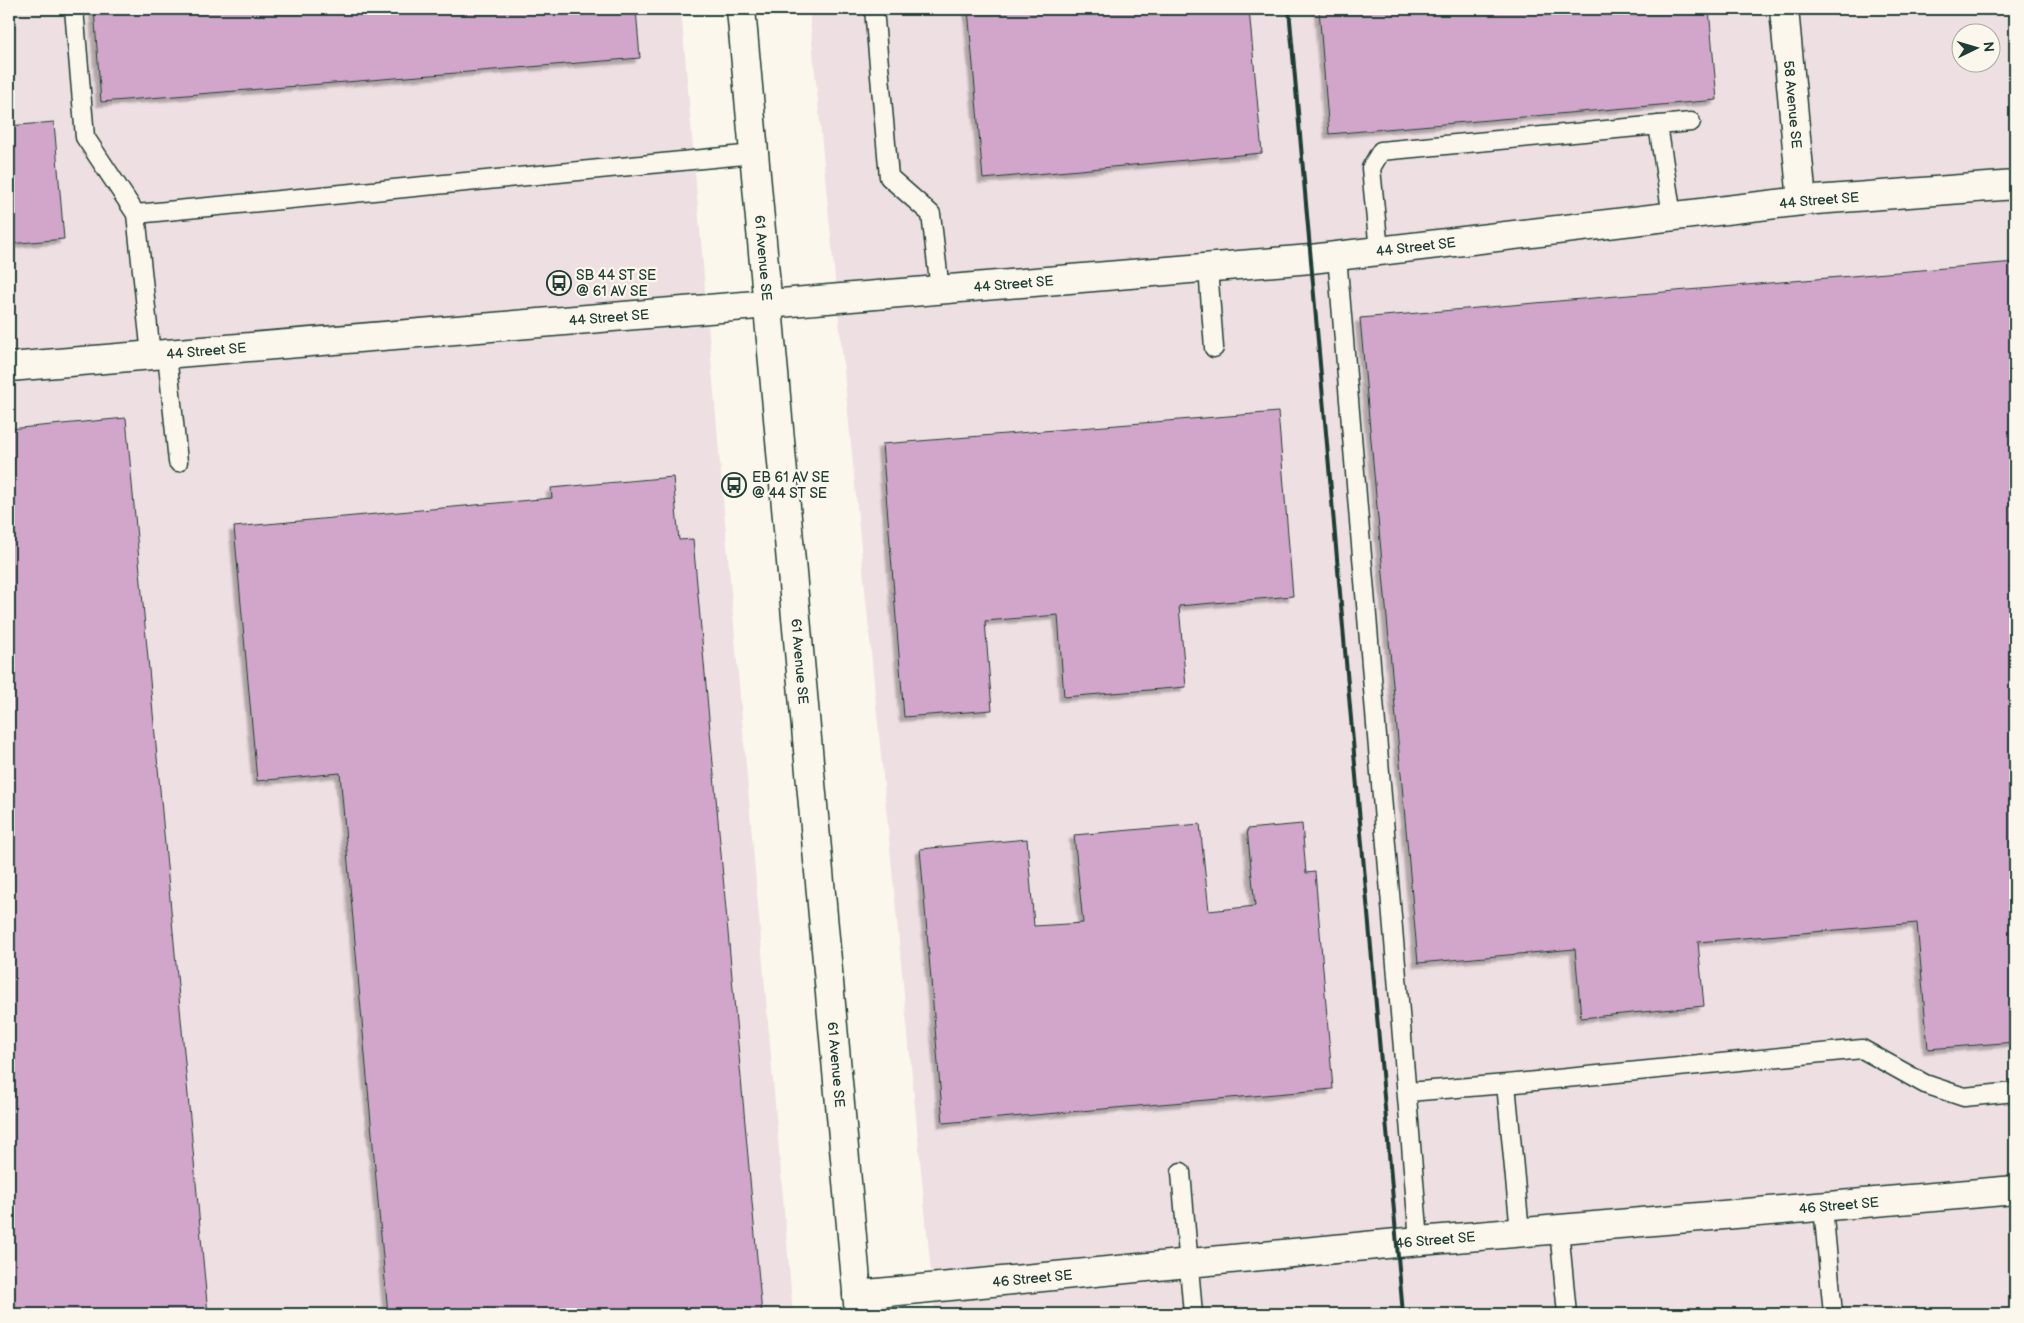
<svg xmlns="http://www.w3.org/2000/svg" width="2024" height="1323" font-family="'Balsamiq Sans',sans-serif">
<style>
.built{fill:#eedfe2;fill-rule:evenodd}
.building{fill:#d1a6ca;stroke:#1f3d34;filter:url(#shadow)}
.lines{fill:none;stroke-linecap:round;stroke-linejoin:round}
.service-casing{stroke:#1f3d34;stroke-width:21}
.minor-casing{stroke:#1f3d34;stroke-width:31}
.tertiary-casing{stroke:#1f3d34;stroke-width:31}
.service{stroke:#fbf7ec;stroke-width:18}
.minor{stroke:#fbf7ec;stroke-width:28}
.tertiary{stroke:#fbf7ec;stroke-width:28}
.rail{stroke:#1f3d34;stroke-width:4}
.labels{text-anchor:middle;dominant-baseline:central;stroke-width:4.5;stroke-linejoin:round;paint-order:stroke}
.street-label{font-size:14px;fill:#1f3d34;stroke:#fbf7ec}
.poi-label{font-size:14px;fill:#1f3d34;stroke:#fbf7ec;text-anchor:start}
</style>
<defs>
<filter id="shadow"><feDropShadow dx="-4.5" dy="4.5" stdDeviation="1" flood-color="#0004"/></filter>
</defs>
<rect width="100%" height="100%" fill="#fbf7ec"/>
<filter id="ink" filterUnits="userSpaceOnUse"><feTurbulence type="fractalNoise" baseFrequency=".02" numOctaves="2"/><feDisplacementMap in="SourceGraphic" scale="10" xChannelSelector="R" yChannelSelector="G"/><feConvolveMatrix kernelMatrix="1 2 1 2 8 2 1 2 1" color-interpolation-filters="sRGB"/></filter>
<g filter="url(#ink)">
<path class="built" d="M9,9H681L793,1314H9Z
M809,9H2015V1314H935ZM1962,32H1992V62H1962Z"/>
<path class="building" d="M94,9H636L640,58L101,102Z
M968,9H1249L1262,153L983,179Z
M1319,9H1709L1717,100L1329,134Z
M54,122L64,239L9,244V126Z
M2015,262V1042L1928,1049L1917,923L1698,942L1704,1006L1581,1018L1575,949L1418,963L1360,318Z
M1278,412L1293,596L1179,606L1186,687L1064,697L1058,615L985,621L992,710L904,717L882,444Z
M126,418L208,1314H9V429Z
M673,477L679,540L693,539L762,1314H388L340,773L257,781L234,527L552,498L551,488Z
M1200,824L1209,911L1255,906L1247,829L1302,824L1306,873L1315,872L1333,1089L943,1123L920,849L1027,839L1034,926L1083,923L1074,835Z"/>
<g class="lines">
<defs>
<path id="service" d="M74,9L85,137L136,214L151,355
M874,9L889,177L931,214L940,290
M1658,125L1672,216
M136,214L754,154
M1379,251L1371,168L1381,151L1691,122
M1337,256L1419,1241
M1208,268L1214,348
M167,354L178,462
M1408,1092L1506,1084
M1181,1172L1193,1314
M1823,1207L1833,1314
M1559,1229L1567,1314
M1520,1232L1506,1084L1862,1049L1925,1084L1964,1097L2015,1092"/>
<g id="minor">
<path id="s1" d="M1784,9L1802,201"/>
<path id="s2" d="M9,367L1311,259L1802,201L2015,185"/>
<path id="s3" d="M857,1295L1397,1243L2015,1190"/>
</g>
<g id="tertiary">
<path id="s4" d="M741,9L859,1314"/>
</g>
</defs>
<use href="#service" class="service-casing"/>
<use href="#minor" class="minor-casing"/>
<use href="#tertiary" class="tertiary-casing"/>
<use href="#service" class="service"/>
<use href="#minor" class="minor"/>
<use href="#tertiary" class="tertiary"/>
<path class="rail" d="M1289,9L1403,1314"/>
</g>
</g>
<defs>
<symbol id="bus-ring" viewBox="-11 -11 22 22"><circle r="9.5" fill="#fbf7ec" stroke="#1f3d34" stroke-width="1.5"/><path d="M-5-6H5V4H4V6H2V4H-2V6H-4V4H-5ZM-3.5-4V0h7V-4ZM-3.5 1.2v1.5H-2V1.2ZM2 1.2v1.5H3.5V1.2Z" fill="#1f3d34"/></symbol>
</defs>
<g fill-rule="evenodd">
<use href="#bus-ring" x="545" y="269" width="28" height="28"/>
<use href="#bus-ring" x="720" y="471" width="28" height="28"/>
</g>
<g class="labels">
<g class="street-label">
<text stroke="none"><textPath href="#s1" startOffset="96">58 Avenue SE</textPath></text>
<text stroke="none"><textPath href="#s2" startOffset="1818">44 Street SE</textPath></text>
<text stroke="none"><textPath href="#s2" startOffset="1412">44 Street SE</textPath></text>
<text stroke="none"><textPath href="#s4" startOffset="250">61 Avenue SE</textPath></text>
<text stroke="none"><textPath href="#s2" startOffset="1008">44 Street SE</textPath></text>
<text stroke="none"><textPath href="#s2" startOffset="602">44 Street SE</textPath></text>
<text stroke="none"><textPath href="#s2" startOffset="198">44 Street SE</textPath></text>
<text stroke="none"><textPath href="#s4" startOffset="655">61 Avenue SE</textPath></text>
<text stroke="none"><textPath href="#s4" startOffset="1060">61 Avenue SE</textPath></text>
<text stroke="none"><textPath href="#s3" startOffset="986">46 Street SE</textPath></text>
<text stroke="none"><textPath href="#s3" startOffset="581">46 Street SE</textPath></text>
<text stroke="none"><textPath href="#s3" startOffset="176">46 Street SE</textPath></text>
</g>
<g class="poi-label">
<text x="576" y="275">SB 44 ST SE<tspan x="576" dy="16">@ 61 AV SE</tspan></text>
<text x="752" y="477">EB 61 AV SE<tspan x="752" dy="16">@ 44 ST SE</tspan></text>
</g>
</g>
<rect width="2024" height="1323" fill="none" stroke="#fbf7ec" stroke-width="30"/>
<rect x="15" y="15" width="1994" height="1293" fill="none" stroke="#1f3d34" stroke-width="2" filter="url(#ink)"/>
<g transform="translate(1976 48) rotate(85)"><circle r="24" fill="#fbf7ec" stroke="#a3ada2"/>
<path d="M0-4L9 19L0 12L-9 19Z" fill="#1f3d34"/>
<text y="-8" font-size="14" font-weight="bold" text-anchor="middle" fill="#1f3d34">N</text>
</g>
</svg>
